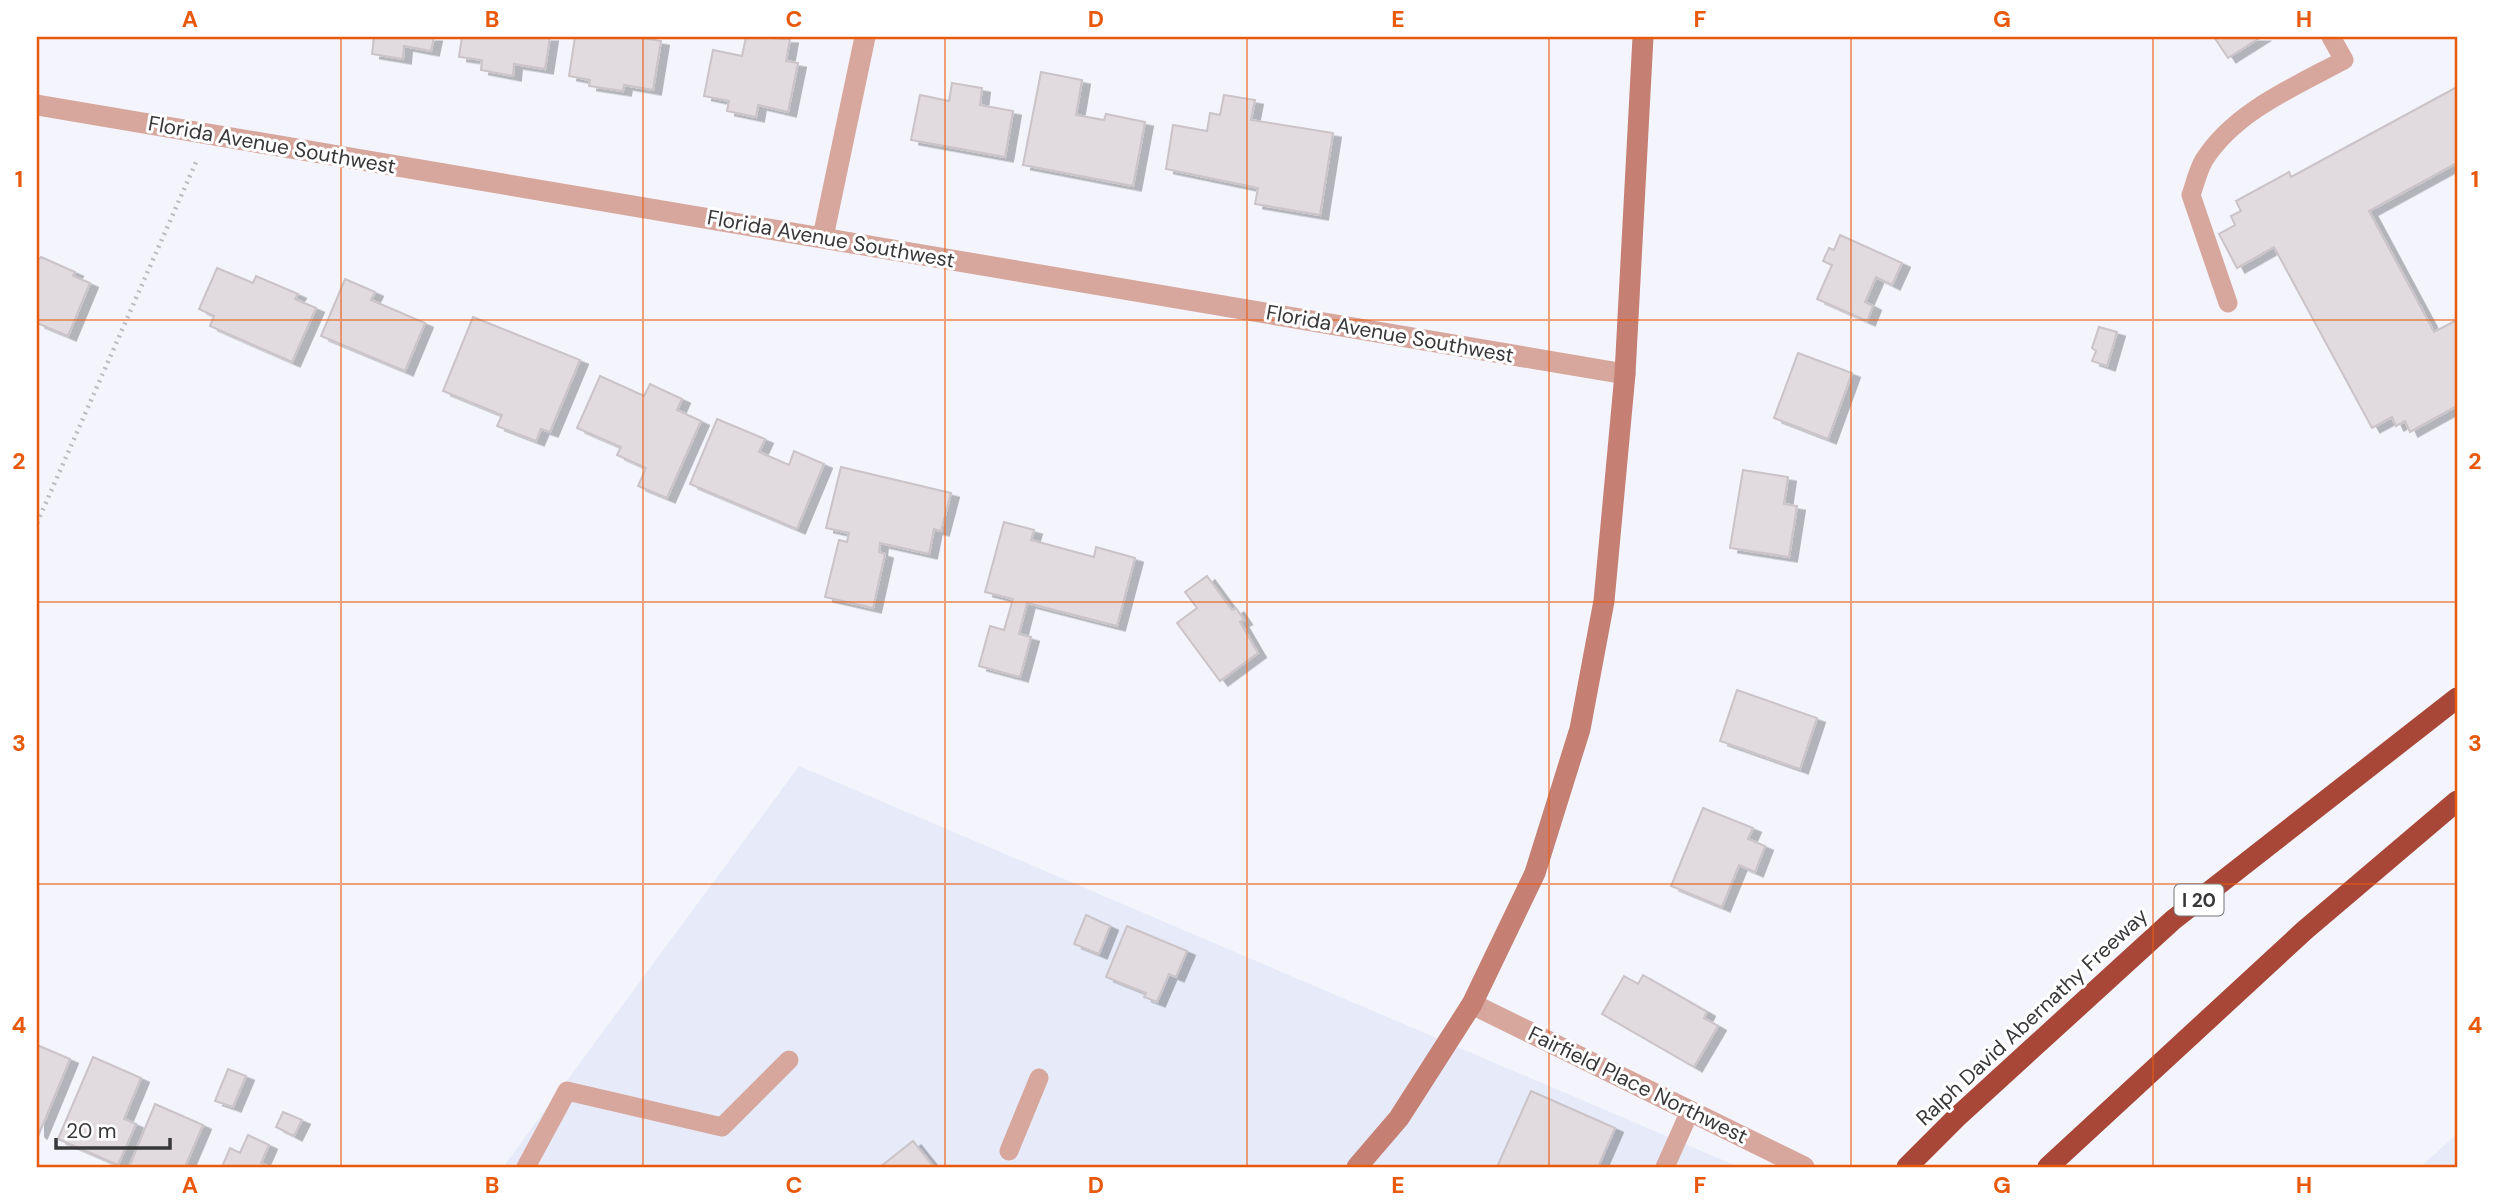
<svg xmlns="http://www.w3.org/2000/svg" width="2494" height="1204" font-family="'DM Sans',sans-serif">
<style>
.built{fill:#e7ebf9}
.building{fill:#e1dade;stroke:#cac3c7;stroke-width:2;filter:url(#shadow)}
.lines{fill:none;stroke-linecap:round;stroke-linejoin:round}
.path{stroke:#bbbcc1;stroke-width:4.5;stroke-dasharray:2 5;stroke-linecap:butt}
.lane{stroke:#d7a79e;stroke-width:19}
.street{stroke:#d7a79e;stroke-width:21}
.secondary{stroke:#c57f73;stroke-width:21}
.highway{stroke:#a84738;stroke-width:21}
.grid{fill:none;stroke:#e8590c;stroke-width:2;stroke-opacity:0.55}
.labels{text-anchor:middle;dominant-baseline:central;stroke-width:6;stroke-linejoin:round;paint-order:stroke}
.shield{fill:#fff;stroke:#747476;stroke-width:2}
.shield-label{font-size:19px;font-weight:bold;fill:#38383b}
.street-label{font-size:21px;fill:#38383b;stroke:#fff}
.neatline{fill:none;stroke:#e8590c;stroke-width:2.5}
.grid-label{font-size:23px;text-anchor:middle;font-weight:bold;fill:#e8590c}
</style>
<defs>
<filter id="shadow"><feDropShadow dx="8" dy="4.5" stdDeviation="0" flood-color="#0004"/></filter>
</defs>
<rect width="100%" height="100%" fill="#f4f5fc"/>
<path class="built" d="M799,766L1739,1167H503Z
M2457,1134V1167H2420Z"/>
<path class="building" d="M364,37H434L431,51L404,46L403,59L372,54L374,38Z
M462,37H550L545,69L514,64L513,76L481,70L482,60L459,57Z
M575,37H635L661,41L653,90L624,85L623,91L589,86L590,80L569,76Z
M746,37L790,39L786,61L798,63L788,112L758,105L756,117L727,111L729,101L704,96L713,50L742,56Z
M2214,37H2261L2228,58Z
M1041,72L1082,80L1076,115L1104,120L1106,114L1145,122L1133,186L1023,165Z
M952,83L982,88L980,105L1013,111L1005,157L911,140L920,95L949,101Z
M2457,87V163L2369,211L2434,332L2457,320V406L2410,432L2405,421L2396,426L2392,417L2372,428L2274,247L2237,268L2219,234L2235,225L2231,216L2241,211L2236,201L2289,172L2291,177Z
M1224,95L1255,100L1251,120L1333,133L1320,215L1255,204L1258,188L1166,169L1173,125L1207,131L1210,113L1220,115Z
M1840,235L1902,263L1892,285L1876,277L1865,302L1873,306L1867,321L1817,299L1832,265L1823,261L1829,248L1834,250Z
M41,257L75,272L73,276L90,283L68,336L37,323V261Z
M217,268L253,283L256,276L298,294L295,299L316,308L292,362L210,326L214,316L199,309Z
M345,279L375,292L371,300L425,323L405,371L321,336Z
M473,317L580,360L550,432L541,429L536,441L497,426L502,415L443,391Z
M2099,327L2117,332L2107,366L2092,361L2096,351L2092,348Z
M1798,353L1852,373L1828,439L1774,418Z
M600,376L644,396L650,384L682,399L677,410L701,421L667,498L638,486L646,468L617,455L621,447L577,428Z
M717,419L765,439L759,452L789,465L794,451L824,464L797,529L690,484Z
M841,467L951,493L941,531L934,529L929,554L880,543L879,552L885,554L873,608L825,597L839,540L847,542L849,533L826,528Z
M1743,470L1788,477L1784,504L1797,506L1789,557L1730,548Z
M1004,522L1034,530L1031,540L1094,557L1096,547L1135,558L1117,626L1027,603L1019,634L1031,637L1020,677L979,666L990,626L1004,630L1013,599L985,592Z
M1207,576L1232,610L1236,608L1244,620L1240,622L1258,653L1220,681L1177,623L1197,608L1185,592Z
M1737,690L1817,718L1800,769L1720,741Z
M1703,808L1753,828L1748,839L1765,846L1755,872L1739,865L1722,907L1671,886Z
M1086,915L1110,926L1099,954L1074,944Z
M1127,926L1187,951L1176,977L1169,974L1157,1002L1144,997L1146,993L1106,977Z
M1643,975L1707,1012L1704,1018L1718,1026L1694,1067L1602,1014L1624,976L1638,984Z
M37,1045L70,1059L39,1134L37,1132Z
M93,1057L141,1078L124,1119L136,1124L118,1165L58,1139Z
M228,1069L246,1076L233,1107L215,1101Z
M1531,1091L1615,1128L1598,1167H1497Z
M155,1104L203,1125L185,1167H129Z
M283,1112L302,1120L294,1136L276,1127Z
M248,1135L269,1145L261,1163L270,1167H222L230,1148L240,1153Z
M913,1141L934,1167H880Z"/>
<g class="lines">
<path class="path" d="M37,523L196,162"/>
<path class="lane" d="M2228,303L2191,195C2195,184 2198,170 2204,160C2235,111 2296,86 2344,60L2331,37
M1009,1151L1039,1078
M526,1167L567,1091L722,1127L789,1060
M1665,1167L1690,1111"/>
<path class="street" d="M37,105L1625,374
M823,237L865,37
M1472,1004L1804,1167"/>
<path class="secondary" d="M1357,1167L1399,1118L1472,1004L1535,873L1580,729L1604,601L1625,374L1643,37"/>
<path class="highway" d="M1907,1167L1956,1118L2173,920L2457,698
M2048,1167L2305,930L2457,801"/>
</g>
<path class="grid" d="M341,37V1167M643,37V1167M945,37V1167M1247,37V1167M1549,37V1167M1851,37V1167M2153,37V1167M37,320H2457M37,602H2457M37,884H2457"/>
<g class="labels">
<rect class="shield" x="2174.5" y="884.5" width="49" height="31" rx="5"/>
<g class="shield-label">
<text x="2199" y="900">I 20</text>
</g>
<g class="street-label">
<text transform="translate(272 145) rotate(10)">Florida Avenue Southwest</text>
<text transform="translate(831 239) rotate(10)">Florida Avenue Southwest</text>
<text transform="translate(1390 334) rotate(10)">Florida Avenue Southwest</text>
<text transform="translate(2032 1017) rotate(-43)">Ralph David Abernathy Freeway</text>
<text transform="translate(1638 1085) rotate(26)">Fairfield Place Northwest</text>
</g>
</g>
<rect width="2494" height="1204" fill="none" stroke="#ffffff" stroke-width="77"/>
<path d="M56 1138v10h114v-10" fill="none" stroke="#38383b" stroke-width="3.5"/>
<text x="66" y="1138" font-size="21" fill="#38383b" stroke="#ffffff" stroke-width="5" paint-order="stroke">20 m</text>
<rect x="38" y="38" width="2418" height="1128" class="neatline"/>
<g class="grid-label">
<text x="190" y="27">A</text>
<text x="492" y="27">B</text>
<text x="794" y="27">C</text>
<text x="1096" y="27">D</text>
<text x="1398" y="27">E</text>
<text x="1700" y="27">F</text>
<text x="2002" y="27">G</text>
<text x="2304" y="27">H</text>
<text x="19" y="187">1</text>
<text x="2475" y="187">1</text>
<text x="19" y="469">2</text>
<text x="2475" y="469">2</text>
<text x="19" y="751">3</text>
<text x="2475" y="751">3</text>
<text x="19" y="1033">4</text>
<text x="2475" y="1033">4</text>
<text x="190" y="1193">A</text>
<text x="492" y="1193">B</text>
<text x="794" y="1193">C</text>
<text x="1096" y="1193">D</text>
<text x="1398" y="1193">E</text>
<text x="1700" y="1193">F</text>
<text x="2002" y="1193">G</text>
<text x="2304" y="1193">H</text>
</g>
</svg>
